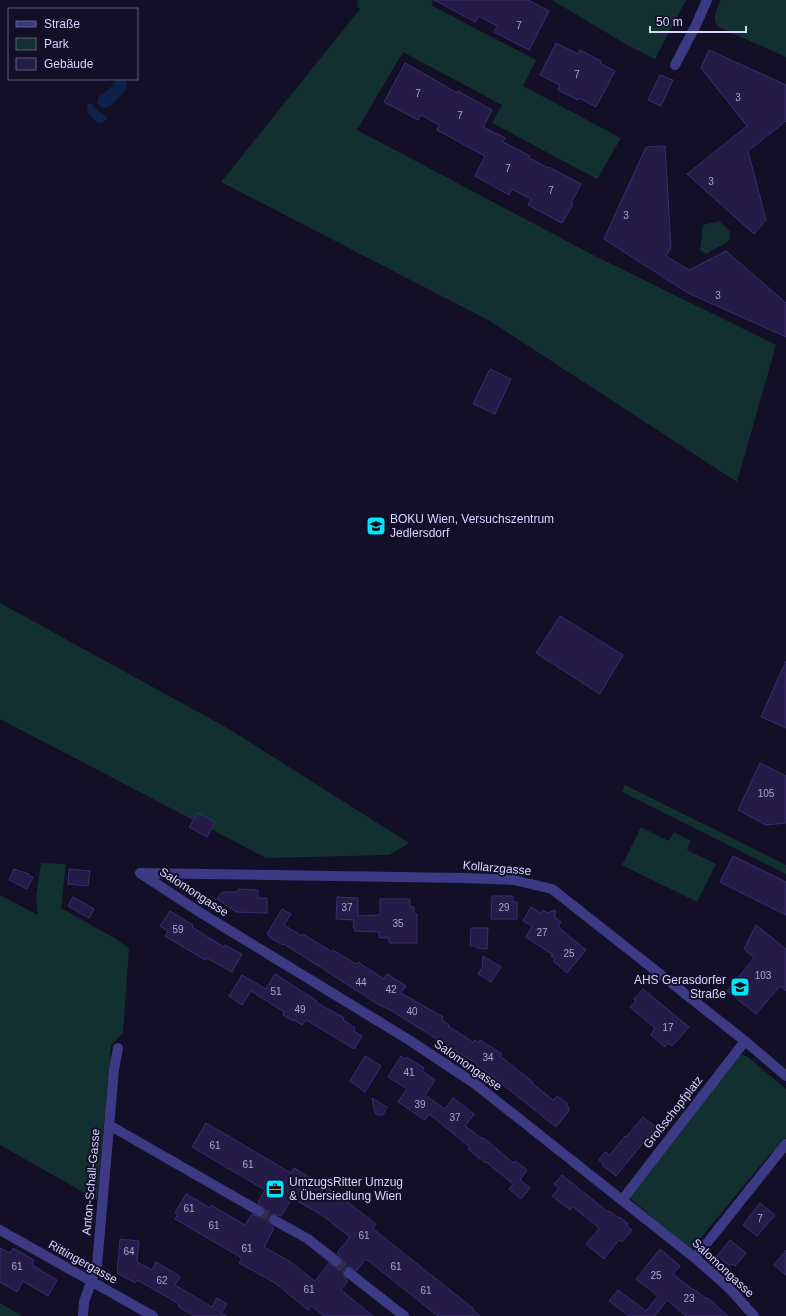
<svg xmlns="http://www.w3.org/2000/svg" width="786" height="1316" font-family="Helvetica,sans-serif">
<style>
.green{fill:#12302f}
.water{fill:#0c2248}
.building{fill:#241b47;stroke:#3b2d73;fill-rule:evenodd}
.lines{fill:none;stroke-linecap:round;stroke-linejoin:round}
.street-tunnel{stroke:#312d47;stroke-width:10;stroke-dasharray:10 5;stroke-linecap:butt}
.street{stroke:#3d3a85;stroke-width:10}
.labels{text-anchor:middle;dominant-baseline:central;stroke-width:4;stroke-linejoin:round;paint-order:stroke}
.number-label{font-size:10px;fill:#aca6d1}
.poi-label{font-size:12px;fill:#d9d4ff;stroke:#130f26;text-anchor:start}
.street-label{font-size:12px;fill:#d9d4ff;stroke:#130f26}
</style>
<rect width="100%" height="100%" fill="#130f26"/>
<path class="green" d="M357,0H434L431,5L536,60L523,86L621,138L597,179L492,123L502,105L403,52L357,130L593,255L776,345L737,482L490,321L221,182L360,9L358,8Z
M552,0H686L655,59L624,43Z
M721,0H786V57L718,27C711,18 717,9 721,0Z
M719,221L730,231L729,241L706,254L700,250L703,225Z
M0,603L229,729L409,843L389,855L266,858L0,719Z
M625,785L786,865V874L622,792Z
M641,827L669,841L674,832L691,841L687,850L716,864L697,902L622,865Z
M41,863L66,864L61,908L116,939L129,948L123,1033L111,1045L97,1200L0,1145V895L38,915L36,897Z
M741,1055L747,1056L786,1089V1138L780,1146L769,1155L692,1249L660,1224L629,1197L733,1060Z
M0,1303L22,1316H0Z"/>
<path class="water" d="M117,79H124C132,87 124,92 118,98C111,104 106,114 97,103C98,93 103,95 109,89C112,86 114,82 117,79Z
M88,104H92L97,110L107,117V119L104,122L99,123C92,118 84,113 88,104Z"/>
<path class="building" d="M434,0H528L549,11L529,50L494,32L497,26L479,16L475,22Z
M556,43L578,54L580,50L601,61L600,63L615,71L596,107L579,98L578,100L558,90L560,85L540,75Z
M709,50L786,85V121L748,151L766,220L754,234L687,174L747,126L701,68Z
M405,63L447,87L457,93L458,91L492,110L483,127L505,138L503,142L530,156L529,158L548,168L549,167L581,184L571,203L573,204L562,223L528,205L531,199L521,194L512,189L509,195L475,176L485,156L437,130L439,125L421,115L418,120L384,102Z
M660,75L673,80L661,106L648,100Z
M665,146L671,248L666,256L689,270L726,251L786,303V337L688,293L604,239L646,147Z
M490,369L511,379L495,414L473,404Z
M560,616L623,655L600,694L536,653Z
M786,661V728L761,717Z
M760,763L786,776V823L766,825L738,810Z
M198,813L215,822L207,837L189,827Z
M733,856L786,882V915L720,882Z
M14,869L29,874V876L33,877L27,889L9,880Z
M69,869L90,871L88,886L68,884Z
M238,889L258,890V898H267V913L236,912L217,899L222,892H238Z
M492,896H513V902H517V919H491Z
M73,897L94,909L89,918L68,906Z
M337,897L358,898V916L380,915V899H410V907H414V914H417V943H389V938H379V932L355,931V928H353L354,920L336,919Z
M531,907L541,913L543,910L548,913L555,910V918L561,922L558,927L586,950L567,973L553,961L555,959L551,956L553,955L526,937L532,926L523,921Z
M282,909L291,914L284,925L302,936L303,934L332,952L333,950L356,964L358,962L384,979L387,974L406,986L401,993L443,1017L442,1020L449,1025L448,1026L473,1042L475,1040L479,1043L480,1040L502,1054L500,1056L533,1082L532,1083L553,1100L557,1096L568,1104L566,1106L569,1108L568,1112L556,1127L497,1080V1079L476,1065L477,1064L390,1010L381,1006L284,944L283,945L269,937L270,936L267,934Z
M170,911L193,925L192,927L224,947L225,945L242,954L232,972L207,958L205,960L165,936L168,931L160,926Z
M756,925L786,949V991L780,986L756,1014L727,991L754,958L744,949Z
M471,928H488L487,949L477,948V946H470Z
M483,956L501,967L491,982L478,974L482,968Z
M275,974L317,1001L316,1002L344,1018L343,1020L355,1028L354,1031L362,1036L354,1049L338,1039L306,1020L302,1025L294,1020L293,1021L283,1015L284,1012L251,991L242,1005L229,996L242,975L266,989Z
M643,989L689,1027L672,1046L668,1043L665,1047L651,1035L655,1028L630,1007L636,1001L634,999Z
M365,1056L381,1066L365,1092L350,1081Z
M401,1056L405,1059L406,1057L424,1068L422,1071L435,1080L425,1095L445,1109L453,1098L474,1114L465,1126L483,1139L484,1138L513,1163L515,1161L527,1170L520,1180L530,1188L521,1199L509,1189L513,1184L486,1162L485,1163L468,1149L470,1147L429,1114L425,1120L398,1102L407,1089L388,1077Z
M372,1098L387,1107L383,1115H378L375,1113Z
M643,1117L656,1127L616,1176L602,1165L603,1164L599,1160L605,1152L610,1155L625,1136L626,1137Z
M206,1123L291,1173L294,1168L336,1193L376,1224L373,1228L377,1232L474,1309L473,1310L480,1316H438L366,1259L356,1271L350,1267L344,1269L343,1275L348,1281L341,1290L373,1316H324L311,1306L308,1310L275,1283L239,1263L242,1258L175,1219L178,1214L175,1213L186,1194L210,1208L211,1205L245,1225L252,1214L259,1217L265,1214L264,1207L258,1203L265,1190L192,1147ZM292,1198L322,1215L350,1237L337,1253L342,1259L341,1265L335,1267L329,1263L315,1281L289,1261L264,1247L274,1228L268,1223V1217L274,1214L281,1216Z
M562,1175L608,1212L609,1211L619,1218L620,1217L628,1224L627,1226L632,1230L622,1242L619,1240L604,1259L586,1244L599,1229L597,1226L573,1207L570,1210L552,1196L559,1188L554,1184Z
M760,1203L775,1215L757,1236L743,1225Z
M120,1239L139,1241L137,1262L152,1270L156,1262L178,1275L180,1277L175,1285L212,1307L217,1298L227,1304L221,1313L227,1316H194L179,1307V1305L176,1302L137,1280L135,1283L117,1273Z
M730,1240L746,1253L735,1266L732,1264L730,1266L717,1256Z
M0,1248L10,1253L13,1248L34,1260L32,1265L57,1280L48,1296L23,1281L17,1292L0,1282Z
M660,1249L680,1266L673,1274L693,1290L694,1289L707,1299L708,1298L728,1316H686L667,1300L655,1316H629L609,1301L618,1290L646,1311L658,1296L636,1279Z
M786,1250V1275L774,1265Z"/>
<g class="lines">
<path class="street-tunnel" d="M259,1211L274,1220
M336,1261L349,1273"/>
<path class="street" d="M675,65L696,25L707,0
M140,873L201,913L409,1040L474,1083L695,1258L729,1288L754,1316
M140,873L464,878L514,880L552,889L745,1041L786,1076
M109,1125L259,1211
M622,1200L745,1041
M274,1220L308,1239L336,1261
M0,1230C51,1259 102,1287 153,1316
M695,1258L786,1144
M349,1273L404,1316
M83,1316L84,1302L97,1265L114,1069L118,1048"/>
</g>
<defs>
<symbol id="university-square" viewBox="-11 -11 22 22"><rect x="-9" y="-9" width="18" height="18" rx="4" fill="#00e5ff" stroke="#130f26"/><path d="M0-5L7-2L0 1L-7-2ZM-4 1L0 2.5L4 1V4Q0 6-4 4Z" fill="#111"/></symbol>
<symbol id="school-square" viewBox="-11 -11 22 22"><rect x="-9" y="-9" width="18" height="18" rx="4" fill="#00e5ff" stroke="#130f26"/><path d="M0-5L7-2L0 1L-7-2ZM-4 1L0 2.5L4 1V4Q0 6-4 4Z" fill="#111"/></symbol>
<symbol id="office-square" viewBox="-11 -11 22 22"><rect x="-9" y="-9" width="18" height="18" rx="4" fill="#00e5ff" stroke="#130f26"/><path d="M-6-3h4V-5.5h4V-3h4V5H-6ZM-1-4.5V-3h2v-1.5ZM-6 0V1H6V0Z" fill="#111"/></symbol>
</defs>
<g fill-rule="evenodd">
<use href="#university-square" x="365" y="515" width="22" height="22"/>
<use href="#school-square" x="729" y="976" width="22" height="22"/>
<use href="#office-square" x="264" y="1178" width="22" height="22"/>
</g>
<g class="labels">
<g class="number-label">
<text x="519" y="25">7</text>
<text x="577" y="74">7</text>
<text x="418" y="93">7</text>
<text x="738" y="97">3</text>
<text x="460" y="115">7</text>
<text x="508" y="168">7</text>
<text x="711" y="181">3</text>
<text x="551" y="190">7</text>
<text x="626" y="215">3</text>
<text x="718" y="295">3</text>
<text x="766" y="793">105</text>
<text x="347" y="907">37</text>
<text x="504" y="907">29</text>
<text x="398" y="923">35</text>
<text x="178" y="929">59</text>
<text x="542" y="932">27</text>
<text x="569" y="953">25</text>
<text x="763" y="975">103</text>
<text x="361" y="982">44</text>
<text x="391" y="989">42</text>
<text x="276" y="991">51</text>
<text x="300" y="1009">49</text>
<text x="412" y="1011">40</text>
<text x="668" y="1027">17</text>
<text x="488" y="1057">34</text>
<text x="409" y="1072">41</text>
<text x="420" y="1104">39</text>
<text x="455" y="1117">37</text>
<text x="215" y="1145">61</text>
<text x="248" y="1164">61</text>
<text x="189" y="1208">61</text>
<text x="760" y="1218">7</text>
<text x="214" y="1225">61</text>
<text x="364" y="1235">61</text>
<text x="247" y="1248">61</text>
<text x="129" y="1251">64</text>
<text x="17" y="1266">61</text>
<text x="396" y="1266">61</text>
<text x="656" y="1275">25</text>
<text x="162" y="1280">62</text>
<text x="309" y="1289">61</text>
<text x="426" y="1290">61</text>
<text x="689" y="1298">23</text>
</g>
<g class="poi-label">
<text x="390" y="519">BOKU Wien, Versuchszentrum<tspan x="390" dy="14">Jedlersdorf</tspan></text>
<text x="726" y="980" text-anchor="end">AHS Gerasdorfer<tspan x="726" dy="14">Straße</tspan></text>
<text x="289" y="1182">UmzugsRitter Umzug<tspan x="289" dy="14">&amp; Übersiedlung Wien</tspan></text>
</g>
<g class="street-label">
<text transform="translate(497 868) rotate(5)">Kollarzgasse</text>
<text transform="translate(194 892) rotate(33)">Salomongasse</text>
<text transform="translate(468 1065) rotate(35)">Salomongasse</text>
<text transform="translate(673 1112) rotate(-52)">Großschopfplatz</text>
<text transform="translate(91 1182) rotate(-85)">Anton-Schall-Gasse</text>
<text transform="translate(83 1262) rotate(29)">Rittingergasse</text>
<text transform="translate(723 1268) rotate(43)">Salomongasse</text>
</g>
</g>
<rect x="8" y="8" width="130" height="72" fill="#130f26" stroke="#625e7d"/>
<rect x="16" y="21" width="20" height="6" fill="#3d3a85" stroke="#625e7d"/>
<text x="44" y="28" font-size="12" fill="#d9d4ff">Straße</text>
<rect x="16" y="38" width="20" height="12" fill="#12302f" stroke="#625e7d"/>
<text x="44" y="48" font-size="12" fill="#d9d4ff">Park</text>
<rect x="16" y="58" width="20" height="12" fill="#241b47" stroke="#625e7d"/>
<text x="44" y="68" font-size="12" fill="#d9d4ff">Gebäude</text>
<path d="M650 26v6h96v-6" fill="none" stroke="#d9d4ff" stroke-width="2"/>
<text x="656" y="26" font-size="12" fill="#d9d4ff" stroke="#130f26" stroke-width="3" paint-order="stroke">50 m</text>
</svg>
